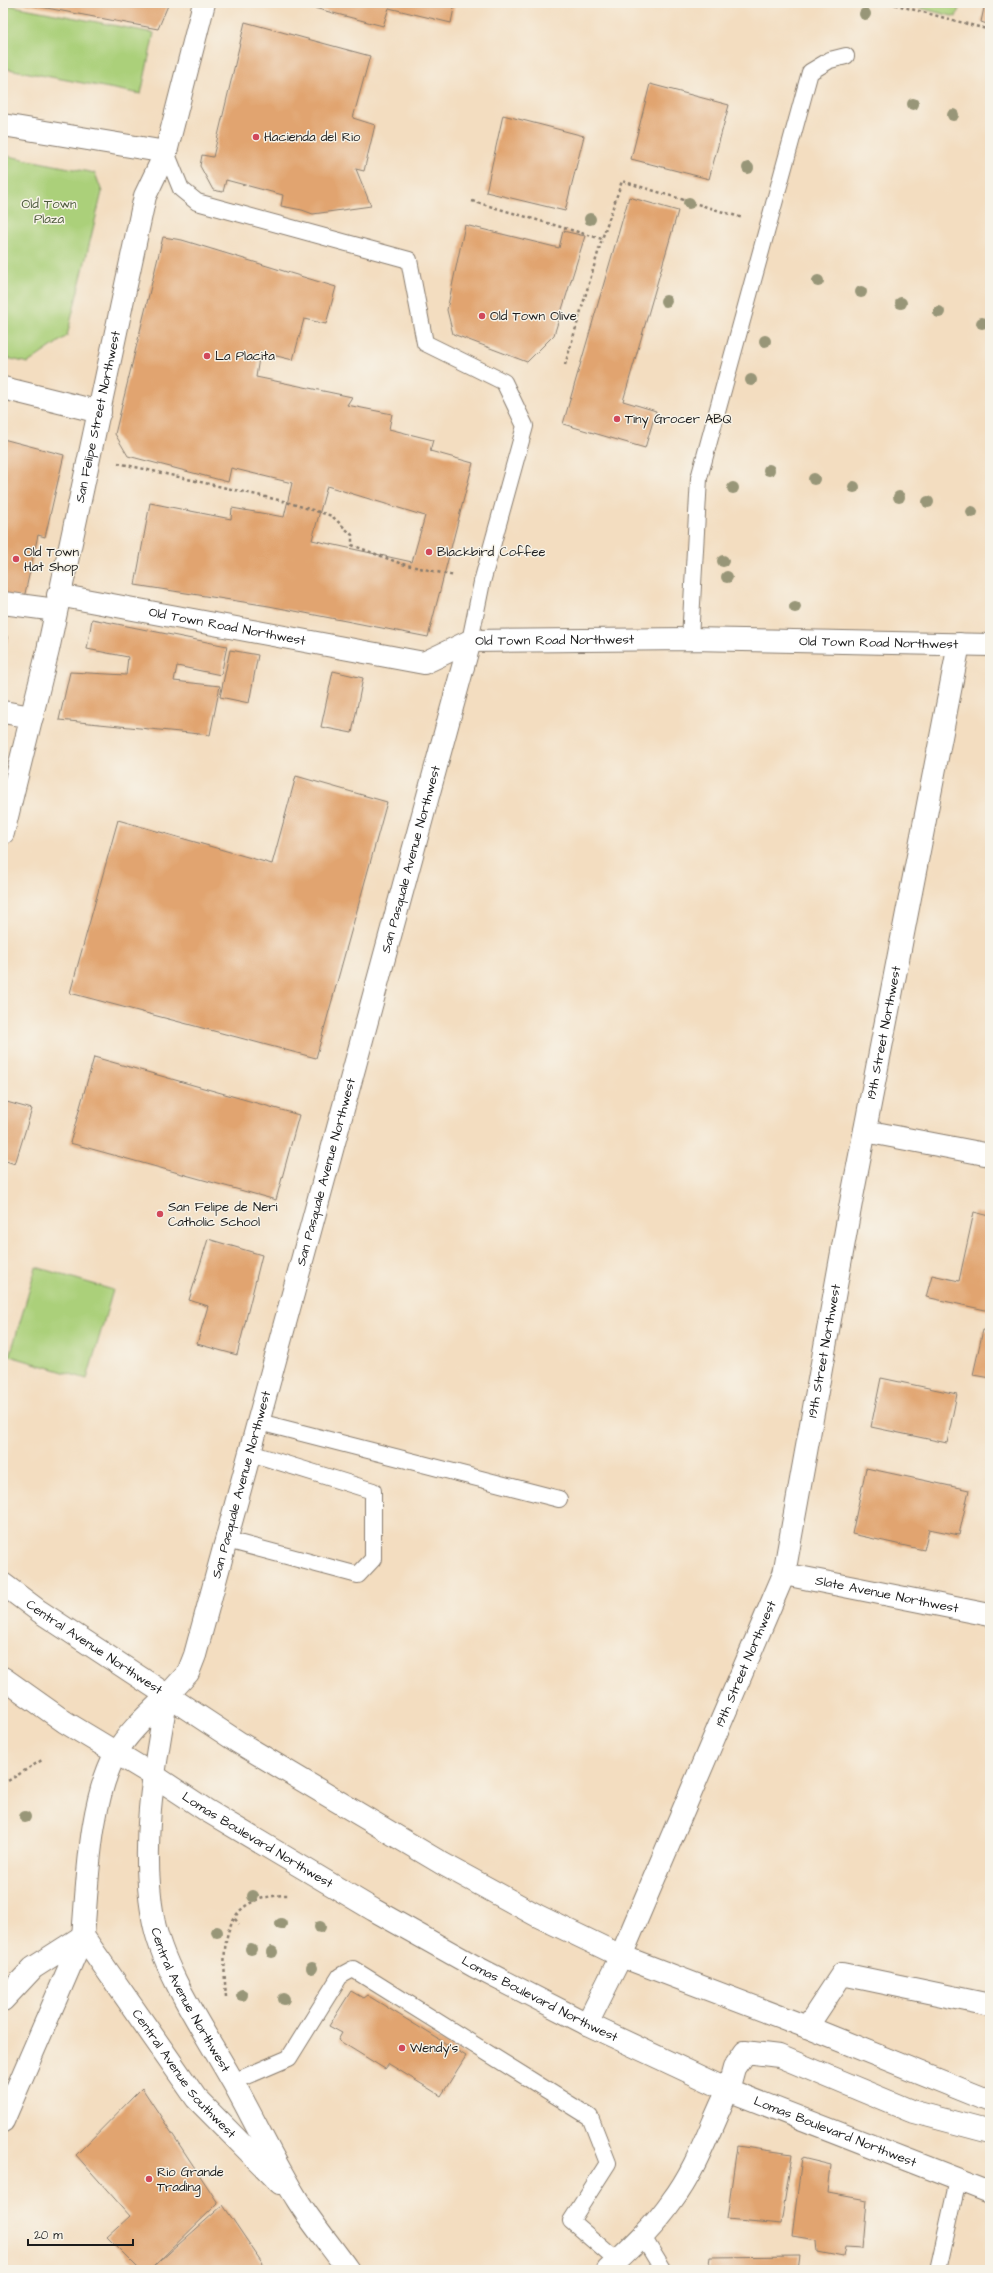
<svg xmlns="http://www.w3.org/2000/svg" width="993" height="2273" font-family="'Architects Daughter',sans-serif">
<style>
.green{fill:#abd07a;stroke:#64764b}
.building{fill:#e1a46f;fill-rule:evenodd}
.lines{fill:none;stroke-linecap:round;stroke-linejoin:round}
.service-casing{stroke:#887c6e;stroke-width:18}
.minor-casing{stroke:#887c6e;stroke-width:24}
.tertiary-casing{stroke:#887c6e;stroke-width:24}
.primary-casing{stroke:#887c6e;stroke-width:24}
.path{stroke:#887c6e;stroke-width:2.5;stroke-dasharray:3 3;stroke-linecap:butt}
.service{stroke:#fff;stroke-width:16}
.minor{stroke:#fff;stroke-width:22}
.tertiary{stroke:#fff;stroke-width:22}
.primary{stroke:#fff;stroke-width:22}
.tree{fill:#989678}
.poi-dot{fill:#d1495b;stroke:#f7f3e8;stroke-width:1.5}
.labels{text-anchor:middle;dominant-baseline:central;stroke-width:3;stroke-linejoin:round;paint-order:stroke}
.poi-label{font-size:13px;fill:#1c1c1c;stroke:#f7f3e8;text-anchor:start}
.park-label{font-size:13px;fill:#4e5b3d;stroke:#f7f3e8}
.street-label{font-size:13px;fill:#1c1c1c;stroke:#f7f3e8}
</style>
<rect width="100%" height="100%" fill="#f7f3e8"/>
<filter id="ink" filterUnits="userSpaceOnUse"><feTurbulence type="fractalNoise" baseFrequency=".025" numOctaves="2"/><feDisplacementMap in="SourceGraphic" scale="8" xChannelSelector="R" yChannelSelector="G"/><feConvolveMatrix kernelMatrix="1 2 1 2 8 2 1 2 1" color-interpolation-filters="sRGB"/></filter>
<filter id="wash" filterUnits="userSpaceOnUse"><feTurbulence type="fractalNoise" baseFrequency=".012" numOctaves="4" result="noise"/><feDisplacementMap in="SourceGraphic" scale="16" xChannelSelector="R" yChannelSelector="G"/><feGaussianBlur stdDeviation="0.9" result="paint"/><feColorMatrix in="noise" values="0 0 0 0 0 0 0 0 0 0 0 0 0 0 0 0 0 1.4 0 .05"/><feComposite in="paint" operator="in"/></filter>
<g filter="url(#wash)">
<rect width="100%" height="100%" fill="#f3ddc0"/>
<path class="green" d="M900,3H961L956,17Z
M3,4L154,33L141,94L3,68Z
M3,155L95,173L102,192L67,336L28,363L3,357Z
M36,1267L113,1290L87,1379L10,1356Z"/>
<g id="blocks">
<path class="building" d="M20,3H169L158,29Z
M295,3H455L451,23L389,8L383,26Z
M985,3H990V25L981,22Z
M245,22L370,56L353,118L375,125L364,171L356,169L371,206L313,214L302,210L281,206L283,195L226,180L223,192L213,190L200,166L202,155L213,157Z
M650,84L729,105L709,179L631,159Z
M503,115L584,136L565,211L486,192Z
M629,197L678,211L623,401L656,411L645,448L563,424Z
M465,225L559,248L563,231L585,236L554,335L527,362L453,334L447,310Z
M163,237L182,240L336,287L326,324L304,319L293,360L260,352L256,377L352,397L347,405L392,414L389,429L433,440L430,451L473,463L428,637L269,606L135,585L150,503L231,519L232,508L284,517L292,483L231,468L228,482L128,456L115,434ZM327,486L425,516L412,562L312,540Z
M3,439L64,455L45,537L38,535L24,598L3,594Z
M92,619L227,646L221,675L177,666L174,681L220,686L210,735L59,720L70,672L126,675L128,657L87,649Z
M3,636L8,637L4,661H3Z
M230,650L258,655L249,703L220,697Z
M333,671L363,678L352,733L321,727Z
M296,776L387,802L316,1058L70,993L118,820L272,864Z
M94,1057L299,1115L276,1200L70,1143Z
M3,1101L32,1109L15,1164L3,1160Z
M974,1212L990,1216V1311L926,1297L932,1275L959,1281Z
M208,1239L262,1255L237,1355L197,1344L208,1306L189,1300Z
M983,1330L990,1331V1378L973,1375Z
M881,1378L957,1394L947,1443L871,1427Z
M866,1468L969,1490L959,1535L929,1529L924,1550L852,1534Z
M351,1991L363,1998L367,1995L466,2056L441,2096L389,2064L385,2069L338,2040L342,2033L329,2026Z
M142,2088L218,2203L151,2269L223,2205L267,2270H140L107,2237L130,2216L76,2155Z
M737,2146L792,2154L781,2224L727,2219Z
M802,2158L831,2165L828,2193L867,2200L863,2248L845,2247L843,2257L818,2252L817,2240L792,2236Z
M800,2256L798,2270H708L710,2257Z"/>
</g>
</g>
<g filter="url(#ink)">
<use href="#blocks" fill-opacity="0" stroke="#887c6e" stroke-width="1"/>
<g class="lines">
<defs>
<path id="service" d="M166,152L181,189L197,202L409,260L425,343L504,382L525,426L482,582L470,641
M690,639L699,478L810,72L830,60L846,56
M259,1422L559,1499
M227,1540L358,1575L373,1559V1491L250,1453
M233,2082L289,2058L340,1976L353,1969L590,2117L608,2163L571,2221L617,2261
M643,2237L663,2270
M938,2270L958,2180"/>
<g id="minor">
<path d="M3,125L166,152"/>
<path d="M3,388L100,412"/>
<path d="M3,603L56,610"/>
<path d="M3,712L32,717"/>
<path d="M865,1131L990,1155"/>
<path id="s1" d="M784,1574L990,1615"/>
<path id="s2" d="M167,1696L188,1673L195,1655L470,641"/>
<path id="s3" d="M587,2024L621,1956L784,1574L852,1197L959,644"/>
<path d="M807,2027L842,1974L990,2005"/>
<path d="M608,2270C631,2248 654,2227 672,2201C697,2168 710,2127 728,2090"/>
</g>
<g id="tertiary">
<path id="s4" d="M58,595L424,663L470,641L690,639L990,645"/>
<path id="s5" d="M3,833L48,650L145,196L166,152L204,3"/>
<path d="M3,2000L33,1968L83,1936"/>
<path d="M3,2121L83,1936"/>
</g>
<g id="primary">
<path id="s6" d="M3,1584L39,1611L238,1742L443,1864L538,1916L621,1956L807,2027L990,2101"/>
<path id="s7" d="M3,1678L65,1722L153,1775L206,1810L374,1910L474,1966L587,2024L728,2090L990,2192"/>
<path id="s8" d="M167,1696C154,1769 140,1843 153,1918C162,1971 207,2035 233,2082C255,2121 274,2163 298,2201C313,2225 332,2247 348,2270"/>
<path id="s9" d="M167,1696C150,1713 129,1731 116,1753C89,1803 88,1880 83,1936L196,2098L280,2183"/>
<path d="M728,2090L734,2068L745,2052L779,2056L911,2111L990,2132"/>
</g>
</defs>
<use href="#service" class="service-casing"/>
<use href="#minor" class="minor-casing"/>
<use href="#tertiary" class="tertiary-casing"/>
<use href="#primary" class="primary-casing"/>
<path class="path" d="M889,3L990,30
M472,201L602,239L622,181L743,218
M565,365L602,239
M118,463L283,501L332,516L352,535V545L402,564L455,576
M3,1784L42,1760
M235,1919L239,1924
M226,1997C222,1944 220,1895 289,1895"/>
<use href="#service" class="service"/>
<use href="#minor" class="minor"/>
<use href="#tertiary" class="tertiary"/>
<use href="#primary" class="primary"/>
</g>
<g class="tree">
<circle cx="865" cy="14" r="6"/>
<circle cx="913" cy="104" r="6"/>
<circle cx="953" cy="115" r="6"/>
<circle cx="748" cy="168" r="6"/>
<circle cx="689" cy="203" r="6"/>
<circle cx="590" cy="219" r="6"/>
<circle cx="818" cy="281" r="6"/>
<circle cx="861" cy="292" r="6"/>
<circle cx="666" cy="301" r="6"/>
<circle cx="901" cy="303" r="6"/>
<circle cx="939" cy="312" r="6"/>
<circle cx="982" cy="323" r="6"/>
<circle cx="765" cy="341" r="6"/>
<circle cx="751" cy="380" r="6"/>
<circle cx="769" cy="470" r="6"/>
<circle cx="814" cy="479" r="6"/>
<circle cx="854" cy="487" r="6"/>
<circle cx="733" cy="488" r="6"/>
<circle cx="899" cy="497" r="6"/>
<circle cx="928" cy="502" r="6"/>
<circle cx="972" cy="512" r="6"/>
<circle cx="723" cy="561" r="6"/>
<circle cx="727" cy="577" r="6"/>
<circle cx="795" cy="607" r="6"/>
<circle cx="25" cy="1817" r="6"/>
<circle cx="253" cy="1896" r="6"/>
<circle cx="281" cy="1924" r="6"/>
<circle cx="320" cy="1927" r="6"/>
<circle cx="217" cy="1932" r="6"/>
<circle cx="251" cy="1949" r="6"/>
<circle cx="272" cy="1952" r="6"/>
<circle cx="312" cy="1968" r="6"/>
<circle cx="242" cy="1995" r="6"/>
<circle cx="284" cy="1999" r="6"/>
</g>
</g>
<g class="poi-dot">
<circle cx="256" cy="137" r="4"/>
<circle cx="482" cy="316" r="4"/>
<circle cx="207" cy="356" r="4"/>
<circle cx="617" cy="419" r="4"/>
<circle cx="429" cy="552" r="4"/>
<circle cx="16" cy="559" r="4"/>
<circle cx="160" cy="1214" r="4"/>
<circle cx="402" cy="2048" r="4"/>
<circle cx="149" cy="2179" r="4"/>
</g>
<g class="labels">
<g class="poi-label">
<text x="264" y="137">Hacienda del Rio</text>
<text x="490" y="316">Old Town Olive</text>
<text x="215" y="356">La Placita</text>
<text x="625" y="419">Tiny Grocer ABQ</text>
<text x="24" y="552">Old Town<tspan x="24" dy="15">Hat Shop</tspan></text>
<text x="437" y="552">Blackbird Coffee</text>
<text x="168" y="1207">San Felipe de Neri<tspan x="168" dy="15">Catholic School</tspan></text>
<text x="410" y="2048">Wendy's</text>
<text x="157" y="2172">Rio Grande<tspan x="157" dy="15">Trading</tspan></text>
</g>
<g class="park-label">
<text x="49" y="204">Old Town<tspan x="49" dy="15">Plaza</tspan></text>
</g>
<g class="street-label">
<text stroke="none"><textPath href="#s5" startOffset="427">San Felipe Street Northwest</textPath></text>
<text stroke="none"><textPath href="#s4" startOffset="172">Old Town Road Northwest</textPath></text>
<text stroke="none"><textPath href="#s4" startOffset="508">Old Town Road Northwest</textPath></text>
<text stroke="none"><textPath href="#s4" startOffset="832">Old Town Road Northwest</textPath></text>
<text stroke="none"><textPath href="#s2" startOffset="875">San Pasquale Avenue Northwest</textPath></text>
<text stroke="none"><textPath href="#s3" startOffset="1042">19th Street Northwest</textPath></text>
<text stroke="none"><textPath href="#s2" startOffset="551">San Pasquale Avenue Northwest</textPath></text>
<text stroke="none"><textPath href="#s3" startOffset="718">19th Street Northwest</textPath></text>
<text stroke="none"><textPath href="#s2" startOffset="227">San Pasquale Avenue Northwest</textPath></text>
<text stroke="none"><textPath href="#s1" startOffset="105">Slate Avenue Northwest</textPath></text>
<text stroke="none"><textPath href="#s6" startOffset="111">Central Avenue Northwest</textPath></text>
<text stroke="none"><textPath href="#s3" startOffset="394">19th Street Northwest</textPath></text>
<text stroke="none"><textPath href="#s7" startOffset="302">Lomas Boulevard Northwest</textPath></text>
<text stroke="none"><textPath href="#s8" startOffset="314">Central Avenue Northwest</textPath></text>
<text stroke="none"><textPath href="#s7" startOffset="626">Lomas Boulevard Northwest</textPath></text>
<text stroke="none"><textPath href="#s9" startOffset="435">Central Avenue Southwest</textPath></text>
<text stroke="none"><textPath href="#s7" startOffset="950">Lomas Boulevard Northwest</textPath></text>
</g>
</g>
<rect width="993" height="2273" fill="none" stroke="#f7f3e8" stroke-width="16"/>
<path d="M28 2239v6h105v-6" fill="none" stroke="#1c1c1c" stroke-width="2"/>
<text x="34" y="2239" font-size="12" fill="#1c1c1c" stroke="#f7f3e8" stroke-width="3" paint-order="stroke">20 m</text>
</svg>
